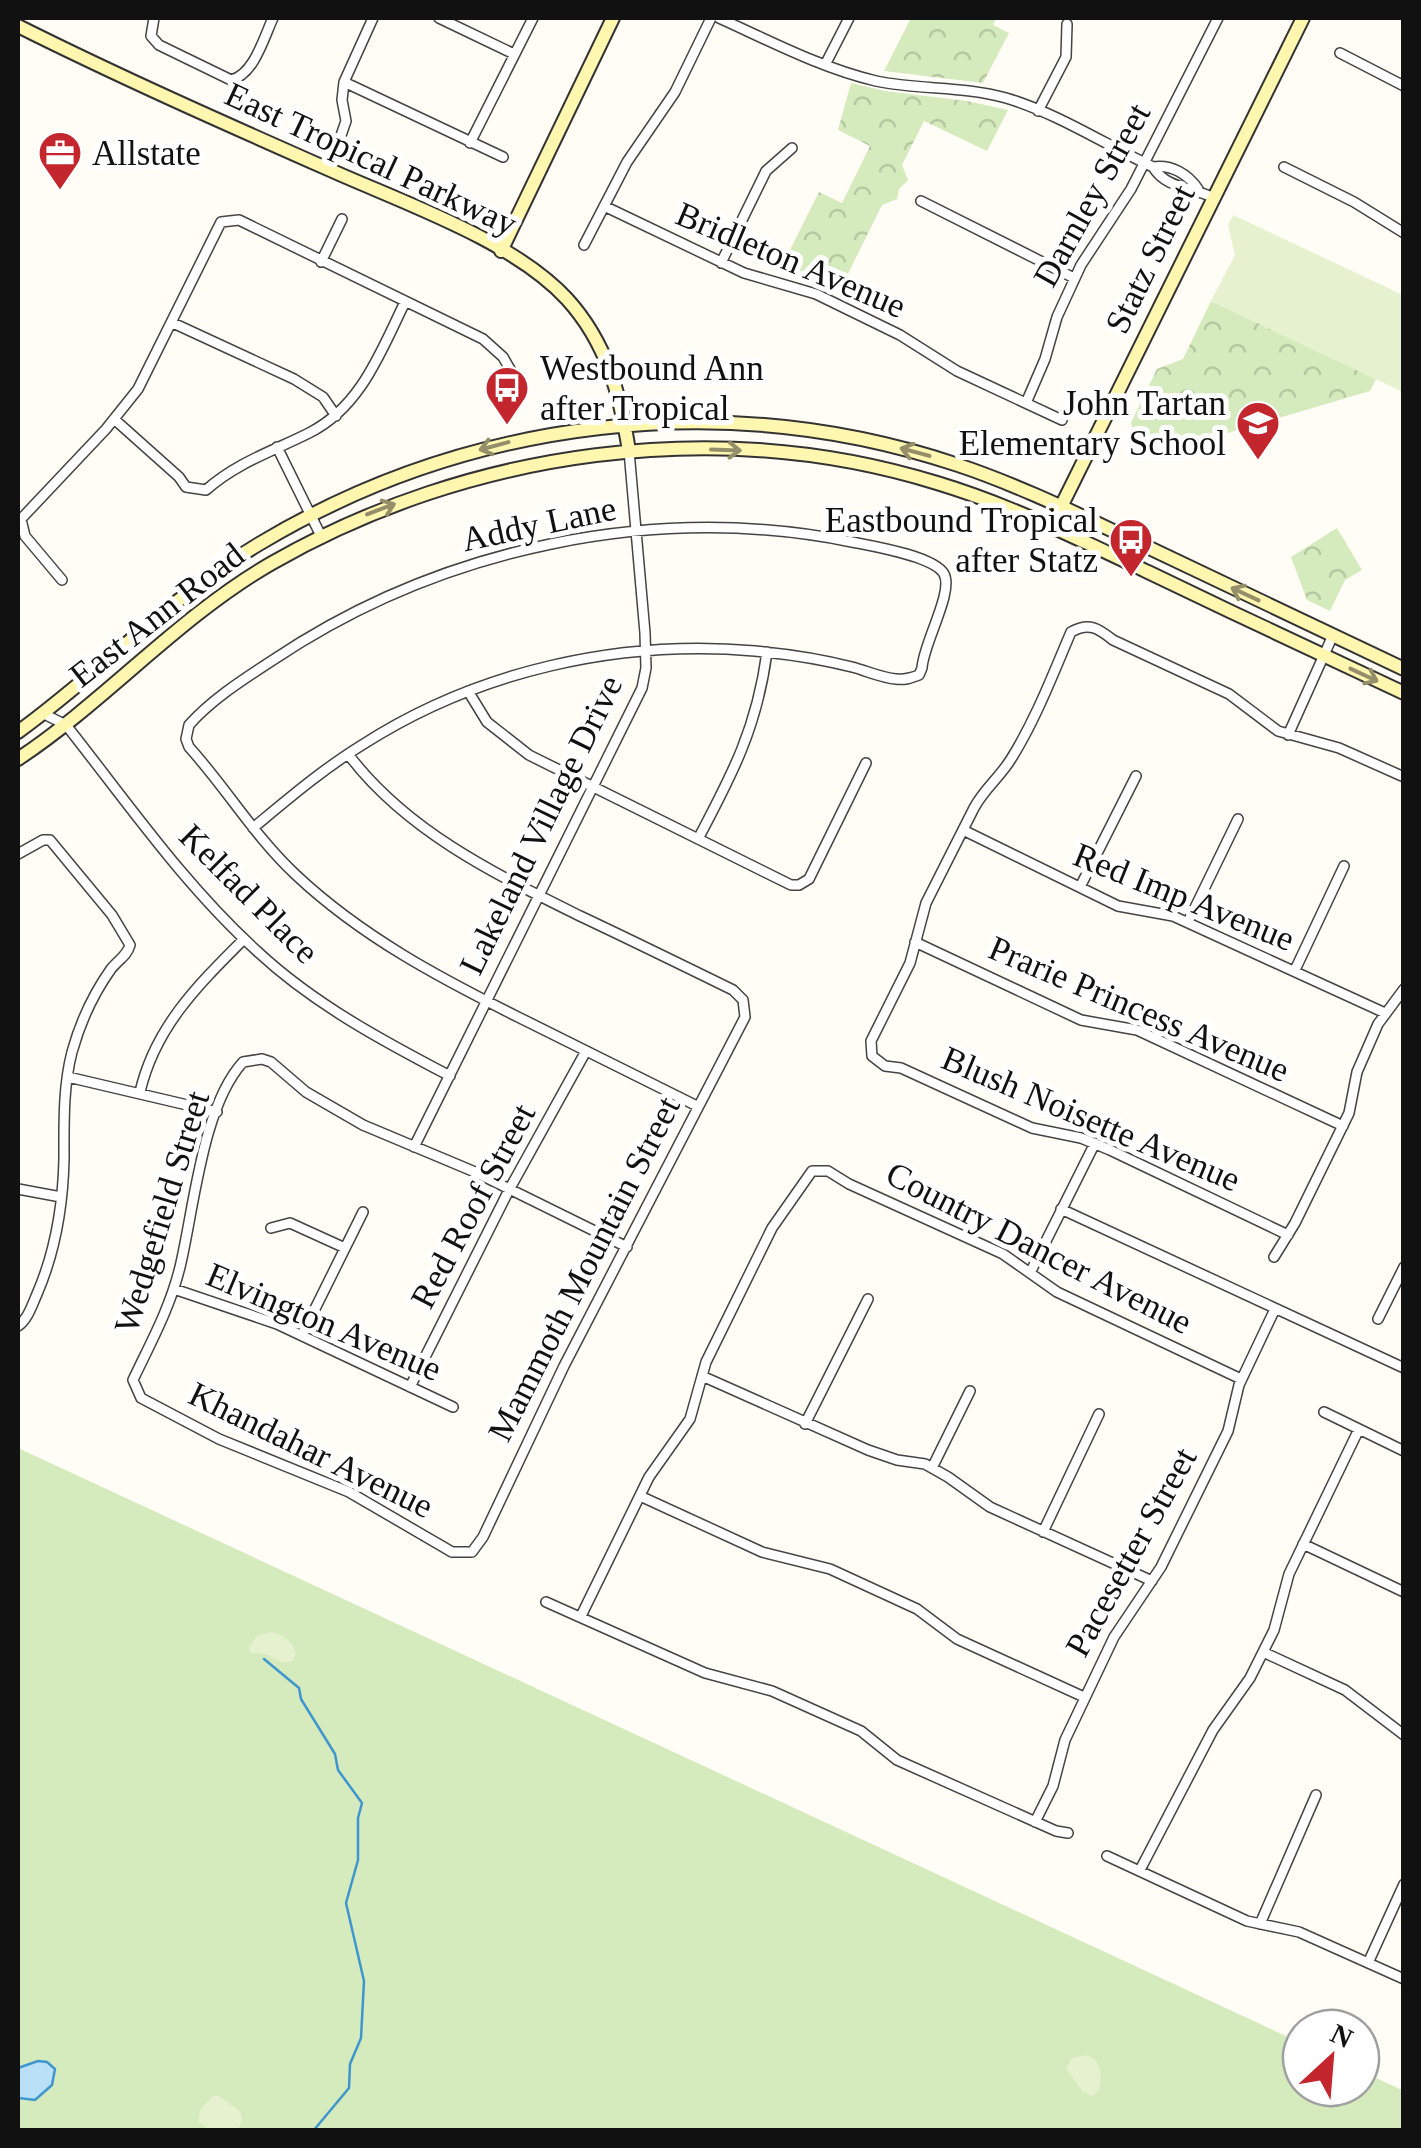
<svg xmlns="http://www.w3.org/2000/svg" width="1421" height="2148" font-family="Georgia,serif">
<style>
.grass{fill:#d5ebbd}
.park{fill:url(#park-crowns)}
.pitch{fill:#e6f2cf}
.water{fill:#b9e0f7;stroke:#3f96cf;stroke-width:2.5}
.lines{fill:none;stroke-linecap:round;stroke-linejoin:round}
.stream{stroke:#3f96cf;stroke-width:2.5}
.street-casing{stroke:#444;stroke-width:12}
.secondary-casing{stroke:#333;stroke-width:16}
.street{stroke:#fff;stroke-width:9}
.secondary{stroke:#fff6b0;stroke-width:12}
.oneway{stroke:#948f68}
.labels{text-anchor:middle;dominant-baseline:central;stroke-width:10;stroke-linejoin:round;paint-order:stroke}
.poi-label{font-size:35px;fill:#111;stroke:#fff;text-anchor:start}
.street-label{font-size:35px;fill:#111;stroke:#fff}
</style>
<defs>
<pattern id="park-crowns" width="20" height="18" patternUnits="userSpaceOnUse" patternTransform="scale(2.5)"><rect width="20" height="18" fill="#d5ebbd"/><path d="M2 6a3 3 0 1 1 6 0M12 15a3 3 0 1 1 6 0" fill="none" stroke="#b6c8a1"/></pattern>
</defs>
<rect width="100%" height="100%" fill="#fffdf5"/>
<path class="grass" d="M18,1448L1301,2043V2088H1361V2071L1404,2091L1403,2130H18Z"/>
<path class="park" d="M911,18H996L993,25L1009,33L983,83L884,71Z
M851,83L885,91L967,101L1008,110L987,151L924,121L902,165L908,180L899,189L897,199L882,205L839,292L781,268L819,192L842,203L870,146L838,130Z
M1211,301L1376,379L1370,391L1204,440L1194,460L1133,431L1131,423L1157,369L1183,359Z
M1337,528L1362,570L1345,580L1330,611L1307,600L1291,557Z"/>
<path class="pitch" d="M1233,215L1403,295V392L1211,301L1235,255L1228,225Z
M271,1632C283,1634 292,1641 296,1653L293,1661L283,1663L266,1654L250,1653L249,1647L257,1636Z
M1087,2055C1102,2061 1102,2076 1099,2090L1092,2096L1083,2092L1066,2069L1072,2058Z
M213,2096H219L241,2112L242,2120L238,2130H210L198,2121L201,2108Z"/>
<path class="water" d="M38,2061L47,2062L55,2069L52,2085L35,2100L18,2098V2068Z"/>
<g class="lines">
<path class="stream" d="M264,1659L299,1688L301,1699L335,1754L338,1770L362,1803L358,1818V1860L346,1903L364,1981L361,2038L350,2064L349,2088L314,2130"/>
<defs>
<path id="street" d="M154,18L151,36L159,45L231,80C254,75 264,37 273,18
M439,18L514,54
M719,18C770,41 821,68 876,81C919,90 964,86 1006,98C1057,113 1106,145 1153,167C1166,189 1193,187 1214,198
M1340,53L1404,86
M825,65L849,18
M344,82L503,157
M1038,111L1066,57L1067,24
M470,143L533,18
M1153,167C1171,164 1188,174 1198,189
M1284,167L1354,202L1404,233
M329,170L346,121L342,100L344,82L373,18
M921,201L1074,278
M604,206L744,273L816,294L900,335L957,371L1062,420
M584,245L627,162L675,92L711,18
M321,262L342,219
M721,263L766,171L792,148
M173,323L294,379L323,397L336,416
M1026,403L1045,359L1057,317L1081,265L1131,189L1218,18
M114,419L179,477L186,487L206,490C236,463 273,451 309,433C361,407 381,351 405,302
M277,447L321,536
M62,580L25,536L21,519L106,429L138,389L221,222L239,220L483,339L503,357L523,392
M468,691L487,722L529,755L791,885H799L809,879L866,763
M42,713L66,725C127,802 184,885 258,952C314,1004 383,1041 450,1076
M1288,735L1333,635
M348,754C406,831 495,874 580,916C631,940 682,965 733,990L743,1000L745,1017L564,1366L483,1537L472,1552H452L349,1492L219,1439L141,1398L133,1380C151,1342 170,1308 180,1267C194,1209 202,1107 243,1062L262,1059L271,1062L306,1092L363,1125L475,1172L627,1247
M253,828C288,799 323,769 362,745C477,671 619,639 755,651C788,654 821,659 852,667C867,671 882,678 896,679C905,680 911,678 919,675L922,668C923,644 954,592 944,574C934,556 872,546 852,542C654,502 440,548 273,660C244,679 212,699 189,725L186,739L189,747C227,789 255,837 296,875C362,937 440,978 520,1018C579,1047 638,1077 697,1106
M963,830L1118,906L1173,916L1385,1013
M698,839C733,773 757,727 767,652
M18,854L43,840H50L112,915L130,945C127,956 118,960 111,969C94,993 80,1023 72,1052C63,1087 64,1123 64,1159C63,1206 56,1250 37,1294C32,1305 28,1319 18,1326
M1080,887L1136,776
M1188,922L1238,819
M915,942L1081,1020L1137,1030L1343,1126
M1295,970L1344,866
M68,1077L217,1112
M140,1092C155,1027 198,985 244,939
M414,1147L642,688L646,668L645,633L629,451
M18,1189L61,1197
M1061,1209L1404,1368
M271,1228L290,1223L345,1248
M1288,1235L1110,1150L1081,1138L1032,1128L901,1068L885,1066L872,1056L871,1041L910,963L926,903L974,808C984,789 1000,777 1011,759C1036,719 1053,674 1071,632C1089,622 1098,628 1113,640L1229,694L1278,731L1339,748L1404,777
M1274,1257L1295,1223L1349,1113L1357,1072L1378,1024L1404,989
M1030,1273L1095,1143
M174,1289L277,1324L453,1407
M1378,1319L1404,1267
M302,1335L363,1212
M702,1376L868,1450L897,1460L925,1464L948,1477L990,1507L1152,1581
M410,1387L509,1190L586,1051
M1324,1412L1404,1451
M805,1424L868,1299
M932,1468L970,1391
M640,1496L762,1552L830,1569L917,1609L957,1639L1084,1697
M1043,1532L1099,1414
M1303,1544L1404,1592
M546,1602L705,1673L772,1691L861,1731L897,1760L1056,1831L1068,1833
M581,1616L649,1477L690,1419L706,1362L772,1228L812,1171H828L849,1184L1003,1254L1057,1292L1241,1379
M1263,1652L1345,1690L1404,1735
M1035,1822L1053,1786L1065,1740L1114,1637L1161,1567L1228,1431L1239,1385L1275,1309
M1107,1856L1247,1921L1299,1932L1404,1979
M1140,1870L1213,1730L1250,1678L1274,1630L1289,1574L1359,1429
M1260,1924L1316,1795
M1368,1963L1404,1884"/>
<path id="secondary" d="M18,26C120,77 224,123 328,169C401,202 513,240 567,299C607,343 620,394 629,451
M501,251L613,18
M1051,527L1303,18
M18,732C101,672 170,597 259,544C469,418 725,387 958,465C1021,486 1081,516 1141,544C1228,586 1316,627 1404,669
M18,759C107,700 178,617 272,563C469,450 717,415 937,483C1010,505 1079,539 1148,572C1233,613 1318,653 1404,693"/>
</defs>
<use href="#street" class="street-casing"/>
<use href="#secondary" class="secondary-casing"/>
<use href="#street" class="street"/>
<use href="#secondary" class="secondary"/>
</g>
<defs><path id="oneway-shaft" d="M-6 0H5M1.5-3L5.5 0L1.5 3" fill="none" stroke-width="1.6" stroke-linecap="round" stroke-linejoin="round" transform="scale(2.5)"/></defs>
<g class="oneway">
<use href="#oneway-shaft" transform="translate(494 446) rotate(165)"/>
<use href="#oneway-shaft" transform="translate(726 450) rotate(2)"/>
<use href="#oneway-shaft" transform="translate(915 452) rotate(-165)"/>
<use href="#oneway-shaft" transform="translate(381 509) rotate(-21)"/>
<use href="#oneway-shaft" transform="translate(1245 594) rotate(-155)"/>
<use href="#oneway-shaft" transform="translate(1364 675) rotate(25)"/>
</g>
<defs>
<symbol id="office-pin" viewBox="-11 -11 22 30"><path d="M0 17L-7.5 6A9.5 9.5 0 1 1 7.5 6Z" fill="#c4262e" stroke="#fff"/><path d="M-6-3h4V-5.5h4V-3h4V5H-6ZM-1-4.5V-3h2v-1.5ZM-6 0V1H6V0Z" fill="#fff"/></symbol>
<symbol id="bus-pin" viewBox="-11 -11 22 30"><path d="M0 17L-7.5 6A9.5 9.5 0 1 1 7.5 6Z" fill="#c4262e" stroke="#fff"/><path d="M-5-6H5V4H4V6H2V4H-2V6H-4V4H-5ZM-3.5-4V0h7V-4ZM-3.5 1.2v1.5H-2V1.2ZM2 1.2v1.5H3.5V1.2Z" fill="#fff"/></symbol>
<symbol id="school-pin" viewBox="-11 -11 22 30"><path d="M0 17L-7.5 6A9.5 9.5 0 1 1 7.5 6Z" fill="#c4262e" stroke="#fff"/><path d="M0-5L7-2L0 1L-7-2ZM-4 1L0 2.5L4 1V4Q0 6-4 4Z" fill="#fff"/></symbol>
</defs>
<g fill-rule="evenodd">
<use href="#office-pin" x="35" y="128" width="50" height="68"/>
<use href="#bus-pin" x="482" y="363" width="50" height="68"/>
<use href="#school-pin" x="1233" y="398" width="50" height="68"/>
<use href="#bus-pin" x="1106" y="515" width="50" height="68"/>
</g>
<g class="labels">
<g class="poi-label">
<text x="92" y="153">Allstate</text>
<text x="540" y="368">Westbound Ann<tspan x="540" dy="40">after Tropical</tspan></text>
<text x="1226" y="403" text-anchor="end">John Tartan<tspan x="1226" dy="40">Elementary School</tspan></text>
<text x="1098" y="520" text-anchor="end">Eastbound Tropical<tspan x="1098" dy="40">after Statz</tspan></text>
</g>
<g class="street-label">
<text transform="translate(371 159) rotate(25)">East Tropical Parkway</text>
<text transform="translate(1092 195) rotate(-61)">Darnley Street</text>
<text transform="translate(1150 259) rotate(-64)">Statz Street</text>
<text transform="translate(791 260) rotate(23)">Bridleton Avenue</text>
<text transform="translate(539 524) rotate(-12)">Addy Lane</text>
<text transform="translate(157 615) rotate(-38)">East Ann Road</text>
<text transform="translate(541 825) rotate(-64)">Lakeland Village Drive</text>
<text transform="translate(249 894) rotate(45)">Kelfad Place</text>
<text transform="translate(1184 897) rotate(22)">Red Imp Avenue</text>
<text transform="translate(1139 1009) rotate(23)">Prarie Princess Avenue</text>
<text transform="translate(1091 1119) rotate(23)">Blush Noisette Avenue</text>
<text transform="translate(473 1206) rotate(-62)">Red Roof Street</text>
<text transform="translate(162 1212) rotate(-73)">Wedgefield Street</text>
<text transform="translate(1039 1248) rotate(27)">Country Dancer Avenue</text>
<text transform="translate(584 1269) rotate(-63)">Mammoth Mountain Street</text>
<text transform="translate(324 1322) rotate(23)">Elvington Avenue</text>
<text transform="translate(311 1450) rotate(26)">Khandahar Avenue</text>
<text transform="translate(1131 1552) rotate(-61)">Pacesetter Street</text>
</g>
</g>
<rect width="1421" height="2148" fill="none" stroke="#111111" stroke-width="40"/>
<g transform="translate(1331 2058) rotate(26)"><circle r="48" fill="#ffffff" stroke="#a0a0a0" stroke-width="2.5"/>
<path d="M0-8L18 38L0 25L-18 38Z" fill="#c4262e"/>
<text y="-15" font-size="28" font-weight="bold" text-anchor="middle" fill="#111111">N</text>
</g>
</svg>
